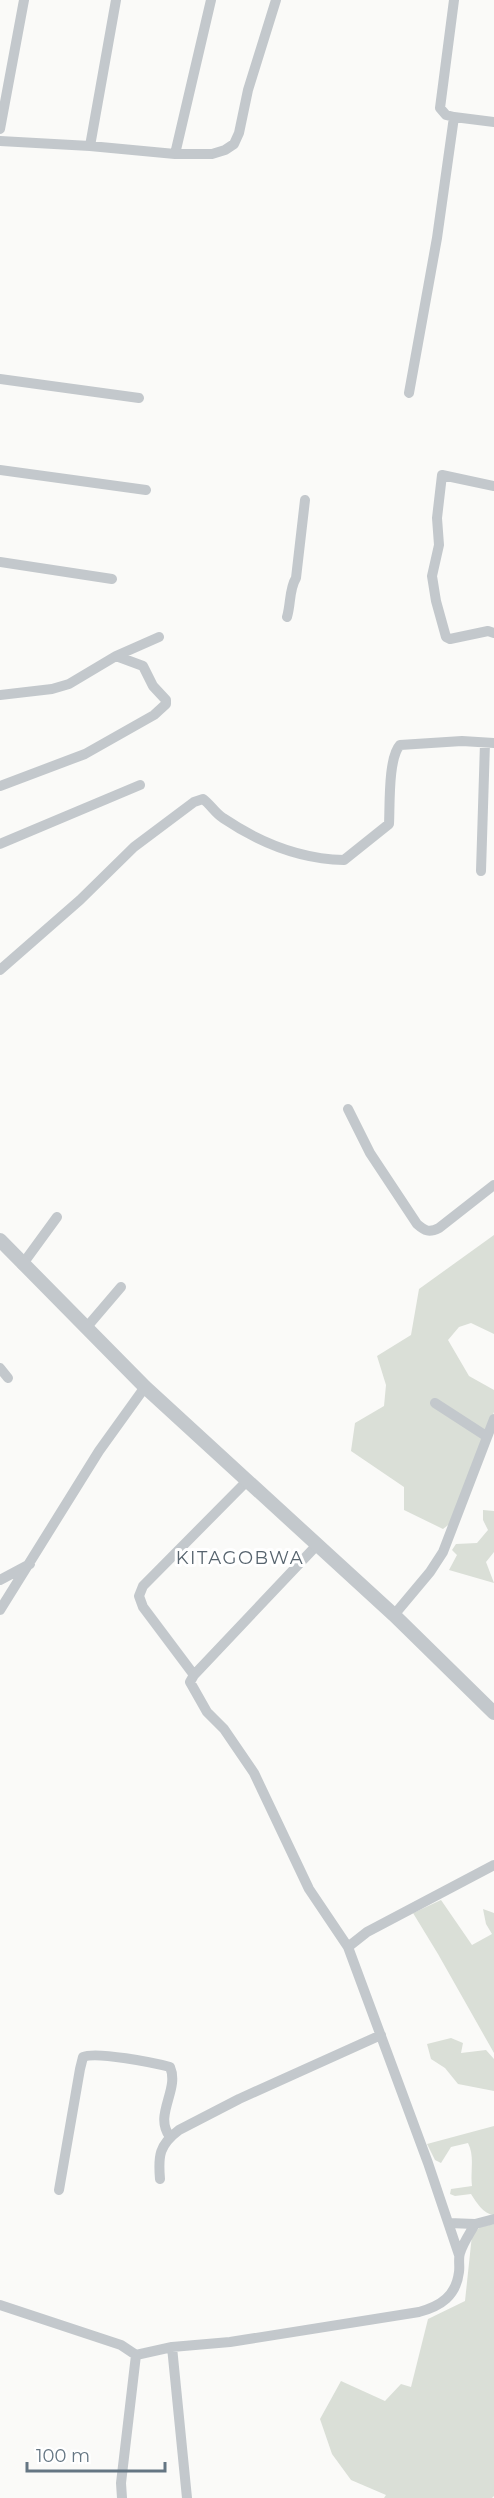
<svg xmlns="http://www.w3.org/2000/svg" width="494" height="2498" font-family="Montserrat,sans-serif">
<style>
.green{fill:#dadfd7}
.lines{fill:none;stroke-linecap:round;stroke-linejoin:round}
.minor{stroke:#c3c8cc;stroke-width:10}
.tertiary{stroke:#c3c8cc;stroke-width:14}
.labels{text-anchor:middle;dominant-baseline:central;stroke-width:6;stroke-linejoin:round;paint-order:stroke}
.quarter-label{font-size:18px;letter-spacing:1.5px;fill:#57646e;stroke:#fff}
</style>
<rect width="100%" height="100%" fill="#fafaf8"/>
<path class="green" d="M494,1235V1334L471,1323L459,1327L448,1340L469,1376L494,1390V1412L452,1522L443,1529L404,1510V1487L351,1451L355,1423L384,1406L386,1385L377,1356L411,1335L419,1289Z
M483,1510L494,1511V1552L486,1562L494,1583L449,1570L457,1555L452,1550L456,1544L477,1543L488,1530L483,1520Z
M441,1900L472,1945L492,1934L486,1924L483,1909L494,1913V2053L438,1954L413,1913Z
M451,2038L463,2043L461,2053L486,2050L494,2059V2091L458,2084L445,2068L431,2059L427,2044Z
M494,2126V2215C483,2214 477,2203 471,2194L455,2196L450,2194L451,2189L472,2186C470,2171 475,2157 468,2143L451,2147L441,2163L435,2160L427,2144Z
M494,2224V2496L492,2498H384L386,2495L351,2480L332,2454L320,2419L341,2381L385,2401L401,2384L411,2387L428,2319L465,2301L472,2235L480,2227Z"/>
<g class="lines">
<path class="minor" d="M454,117L494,122
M0,129L24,0
M0,141L90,146L175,154H212L225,150L234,144L239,133L248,90L276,0
M90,146L116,0
M175,154L211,0
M0,379L139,398
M409,393L437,238L454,117L446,115L440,108L454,0
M0,470L146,490
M494,486L442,475L437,518L439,545L432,576L436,601L446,637L450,639L488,631L494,633
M0,562L112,579
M287,617C291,604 289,589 296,578L305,500
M0,695L52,689L69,684L116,656L159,637
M0,786L85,754L154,715L166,704V700L153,686L143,666L116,656
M0,844L140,785
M481,871L485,743
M0,970L80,900L134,847L194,802L203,799C211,805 215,813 223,818C260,843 299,859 344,860L389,824C390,806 388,758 400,745L462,741L494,743
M348,1109L370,1153L417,1224C425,1231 429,1233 439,1228L494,1185
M22,1265L57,1217
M86,1328L121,1287
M0,1368L8,1378
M435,1403L486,1436
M246,1482L143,1586L139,1596L143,1607L194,1675L190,1682L207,1712L224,1729L254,1773L309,1889L348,1947
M0,1580L30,1564
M0,1610L99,1451L145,1387
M394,1615L430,1572L443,1552L494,1419
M194,1675L317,1545
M160,2179C158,2156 159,2145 179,2130L239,2099L381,2035
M59,2190L80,2069L83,2057C96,2051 155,2063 170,2067C180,2090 153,2115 170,2137
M449,2223L475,2224
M459,2255L428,2163L348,1947L367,1932L494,1865
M0,2305L121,2345L136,2355L172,2347L230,2342L419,2312C441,2306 456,2296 459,2272C460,2266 458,2259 460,2253C463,2243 470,2233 475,2224L494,2219
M172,2347L187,2498
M122,2498L121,2483L136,2355"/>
<path class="tertiary" d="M0,1240L145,1387L394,1615L494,1713"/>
</g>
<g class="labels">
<g class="quarter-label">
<text x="240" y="1558">KITAGOBWA</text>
</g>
</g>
<path d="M27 2462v9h138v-9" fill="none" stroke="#657683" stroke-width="3"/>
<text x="36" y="2462" font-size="18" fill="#657683" stroke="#ffffff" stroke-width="4.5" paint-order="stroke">100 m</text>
</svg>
